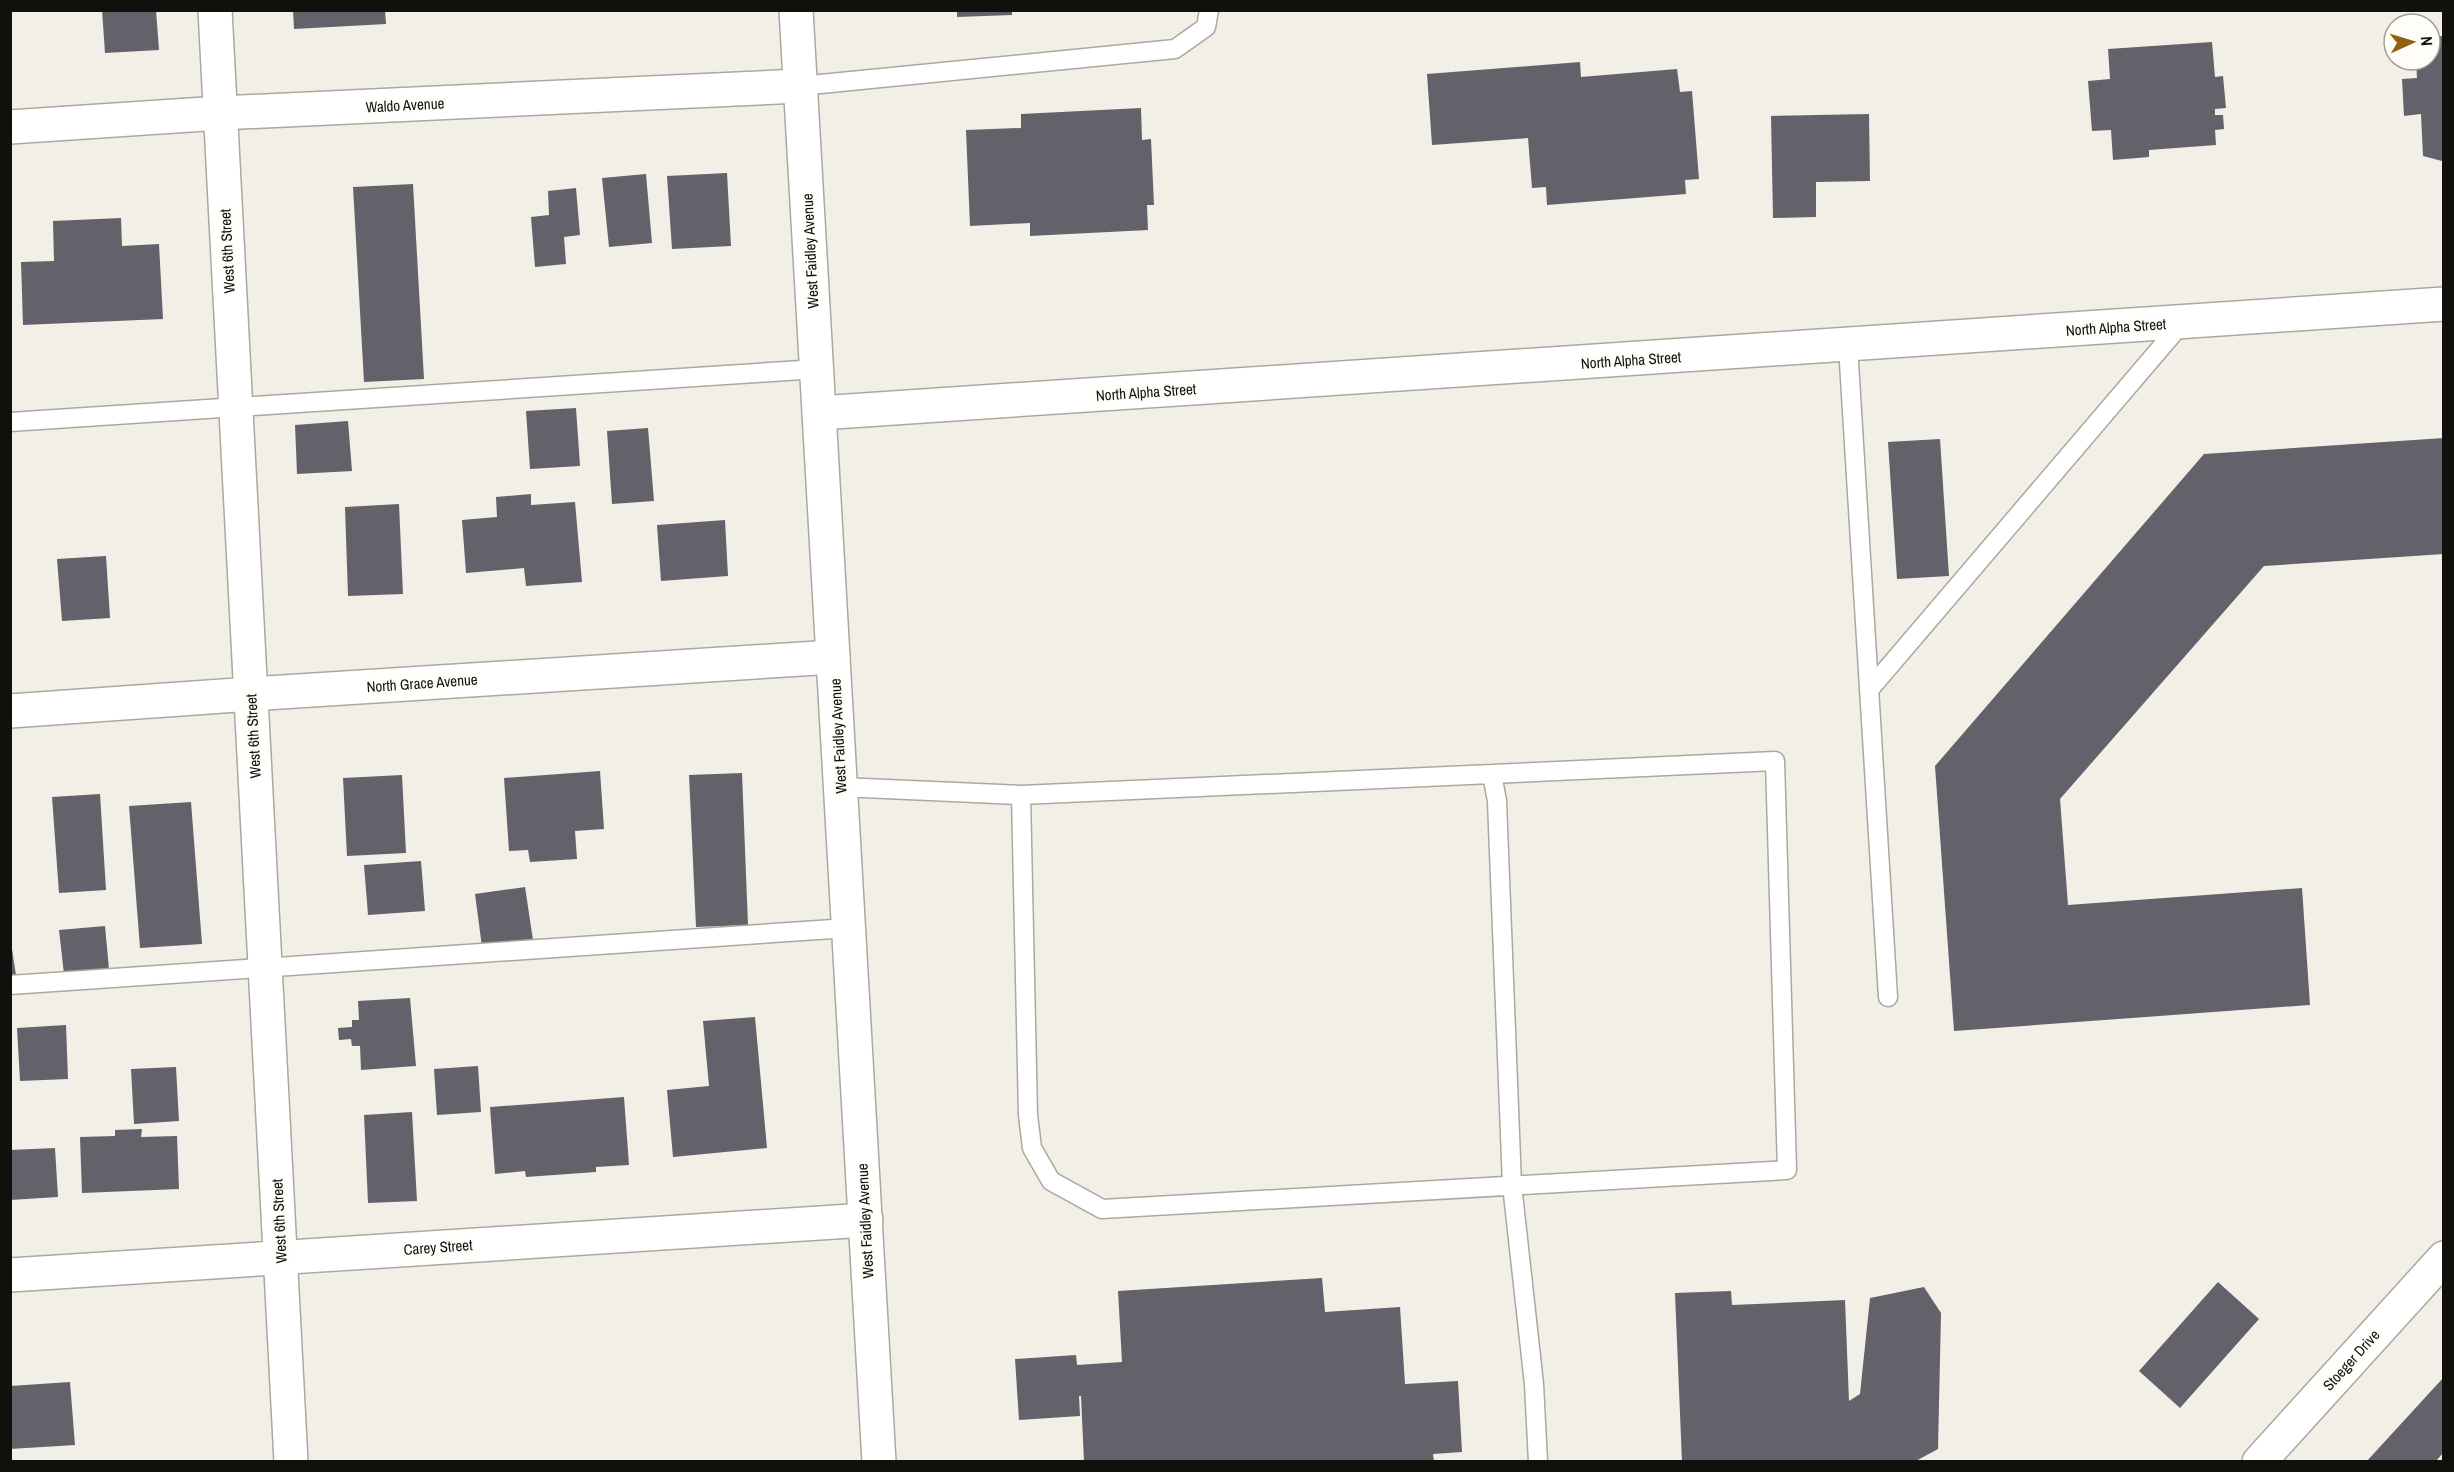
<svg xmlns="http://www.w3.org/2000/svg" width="2454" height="1472" font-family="'Archivo Narrow',sans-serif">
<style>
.building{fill:#63626a}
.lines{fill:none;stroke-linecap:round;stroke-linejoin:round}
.lane-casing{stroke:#aba8a0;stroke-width:21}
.street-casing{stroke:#aba8a0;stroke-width:36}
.secondary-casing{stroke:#aba8a0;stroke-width:36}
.lane{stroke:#fff;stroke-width:18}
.street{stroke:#fff;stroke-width:33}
.secondary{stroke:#fff;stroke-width:33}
.labels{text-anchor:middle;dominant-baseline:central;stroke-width:6;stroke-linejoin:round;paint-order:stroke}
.street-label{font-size:15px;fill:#11100d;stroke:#fffdf7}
</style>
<rect width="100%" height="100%" fill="#f2efe6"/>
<path class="building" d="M102,10H156L159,50L105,53Z
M293,10H385L386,24L294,29Z
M957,10H1012V15L957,17Z
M2444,36V160L2442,161L2423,156L2421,114L2404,116L2402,79L2417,78L2416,60H2430V37Z
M2212,42L2215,77L2223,76L2226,108L2215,109V115H2223L2224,129L2215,130L2216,145L2149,150V157L2113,160L2111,130L2092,131L2088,81L2110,79L2108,49Z
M1580,62L1581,77L1677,69L1680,92L1692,91L1699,179L1685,180L1686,194L1547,205L1546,187L1532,188L1528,138L1432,145L1427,74Z
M1141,108L1142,140L1151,139L1154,205H1147L1148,230L1030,236V223L970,226L966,130L1021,128V114Z
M1869,114L1870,181L1816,182V217L1773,218L1771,116Z
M727,173L731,246L672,249L667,176Z
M646,174L652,243L609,247L602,178Z
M413,184L424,379L364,382L353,187Z
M576,188L580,235L564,237L566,264L535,267L531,217L549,215L548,191Z
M121,218L122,246L159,244L163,319L23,325L21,262L54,261L53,221Z
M576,408L580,466L530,469L526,411Z
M348,421L352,471L297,474L295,425Z
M648,428L654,501L612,504L607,431Z
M2444,438V554L2264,566L2060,799L2068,905L2302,888L2310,1005L1954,1031L1935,766L2204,454Z
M1940,439L1949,576L1897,579L1888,442Z
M531,494V505L575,502L582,582L526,586L524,568L466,573L462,520L497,517L496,497Z
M399,504L403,594L348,596L345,507Z
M725,520L728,576L661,581L657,525Z
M106,556L110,618L62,621L57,559Z
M600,771L604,829L575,831L577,859L530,862L528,850L509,851L504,778Z
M742,773L748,925L696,927L689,775Z
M402,775L406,853L347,856L343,778Z
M100,794L106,890L59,893L52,797Z
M191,802L202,944L140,948L129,806Z
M421,861L425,911L368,915L364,865Z
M525,887L533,940L482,947L475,894Z
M105,926L109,969L64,974L59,930Z
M10,936L16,975H10Z
M410,998L416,1066L361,1070L360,1046H352L351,1039L339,1040L338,1028L352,1027V1020H359L358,1001Z
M755,1017L767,1148L673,1157L667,1090L709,1086L703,1021Z
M66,1025L68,1079L20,1081L17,1028Z
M478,1066L481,1112L437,1115L434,1069Z
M176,1067L179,1121L134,1124L131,1069Z
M624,1097L629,1165L596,1167V1172L526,1177L525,1171L495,1174L490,1107Z
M412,1112L417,1201L368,1203L364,1115Z
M142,1129L141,1137L177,1136L179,1189L82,1193L80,1137L115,1136V1130Z
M55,1148L58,1197L10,1200V1150Z
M1322,1278L1325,1312L1400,1307L1405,1384L1458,1381L1462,1452L1433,1454L1434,1462H1084L1081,1396H1079L1080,1416L1019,1420L1015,1359L1076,1355L1077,1365L1122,1362L1118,1291Z
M2218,1282L2259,1319L2180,1408L2139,1371Z
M1924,1287L1941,1313L1938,1449L1914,1462H1682L1675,1293L1731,1291L1732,1305L1845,1300L1849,1401L1860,1394L1870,1298Z
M2444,1377V1452L2435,1462H2366Z
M70,1382L75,1445L10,1449V1386Z"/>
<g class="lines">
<defs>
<path id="lane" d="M800,86L1175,49L1206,27L1209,10
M1848,346L1888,997
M10,422L817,369
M1869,690L2182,323
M841,787L1021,795L1492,774L1497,801L1512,1185L1534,1384L1538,1462
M1021,795L1028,1115L1032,1148L1051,1181L1102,1209L1787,1170L1775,761L1492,774
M10,985L848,928"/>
<path id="street" d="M215,10L291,1462
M10,127L220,113L800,86
M819,413L2444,304
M10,711L251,694L833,657
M10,1275L866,1220
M2259,1462L2444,1258"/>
<path id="secondary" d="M796,10L879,1462"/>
</defs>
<use href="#lane" class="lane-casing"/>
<use href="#street" class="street-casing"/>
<use href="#secondary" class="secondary-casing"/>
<use href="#lane" class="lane"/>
<use href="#street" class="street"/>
<use href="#secondary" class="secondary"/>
</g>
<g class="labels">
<g class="street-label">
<text transform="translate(405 105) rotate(-3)">Waldo Avenue</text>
<text transform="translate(227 251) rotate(-93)">West 6th Street</text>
<text transform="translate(810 251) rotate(-93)">West Faidley Avenue</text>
<text transform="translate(2116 327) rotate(-4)">North Alpha Street</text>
<text transform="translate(1631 360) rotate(-4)">North Alpha Street</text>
<text transform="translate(1146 392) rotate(-4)">North Alpha Street</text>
<text transform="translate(422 683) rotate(-4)">North Grace Avenue</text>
<text transform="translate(253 736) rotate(-93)">West 6th Street</text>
<text transform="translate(838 736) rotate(-93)">West Faidley Avenue</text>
<text transform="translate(279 1221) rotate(-93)">West 6th Street</text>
<text transform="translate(865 1221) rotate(-93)">West Faidley Avenue</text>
<text transform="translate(438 1247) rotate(-4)">Carey Street</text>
<text transform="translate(2351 1360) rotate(-48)">Stoeger Drive</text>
</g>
</g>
<rect width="2454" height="1472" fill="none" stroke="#11100d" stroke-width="24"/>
<g transform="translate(2412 42) rotate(86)"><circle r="28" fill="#fffdf7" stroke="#a09e99" stroke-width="1.5"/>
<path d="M0-4.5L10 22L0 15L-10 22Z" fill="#90620d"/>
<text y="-9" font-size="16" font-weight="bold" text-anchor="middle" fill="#11100d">N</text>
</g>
</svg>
